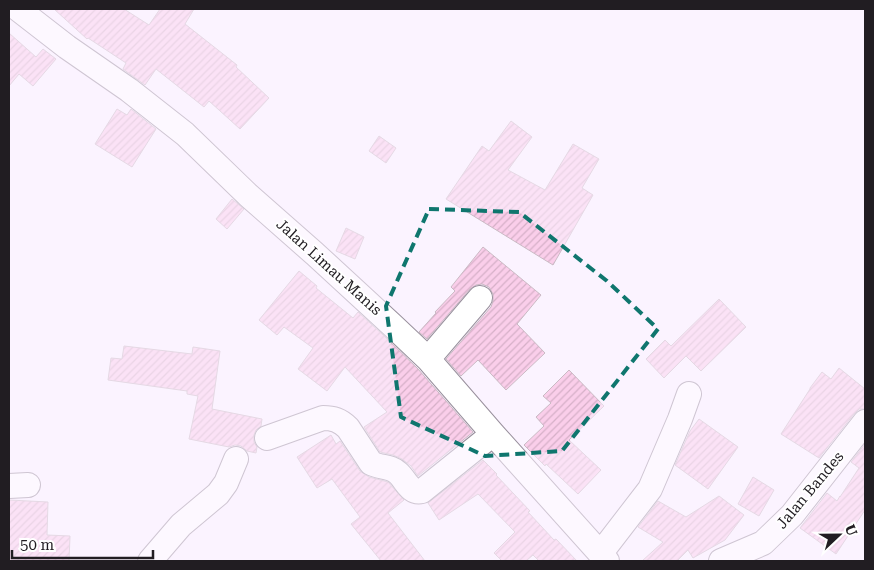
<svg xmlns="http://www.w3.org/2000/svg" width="874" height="570" font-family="'Roboto Serif',serif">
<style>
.building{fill:url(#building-hatch);stroke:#cabac4}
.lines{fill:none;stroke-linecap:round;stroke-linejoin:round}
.minor-casing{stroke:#99909d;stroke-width:26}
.minor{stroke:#fff;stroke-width:24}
.marked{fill:none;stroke:#0f766e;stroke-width:4;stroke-dasharray:10 6;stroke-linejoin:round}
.labels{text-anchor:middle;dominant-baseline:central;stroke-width:4;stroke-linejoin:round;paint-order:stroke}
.street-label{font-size:15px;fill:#211d22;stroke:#fff}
</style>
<defs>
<pattern id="building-hatch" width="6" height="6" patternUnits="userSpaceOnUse" patternTransform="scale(1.25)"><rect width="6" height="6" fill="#faceea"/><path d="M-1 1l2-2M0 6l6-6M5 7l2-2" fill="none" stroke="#d6b0c8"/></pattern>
</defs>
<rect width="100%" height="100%" fill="#fbf3ff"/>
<path class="building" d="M54,9H124L149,25L160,9H194L185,24L237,65L236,67L269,98L240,129L209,101L204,107L156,69L145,85L123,69L126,63L88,38L87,39Z
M9,33L36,57L43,49L56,59L33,86L19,74L9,86Z
M117,109L127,115L131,109L156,129L132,167L95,144Z
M511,121L532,137L508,170L545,190L573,144L599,159L582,188L593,195L553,265L446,199L482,146L489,151Z
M379,136L396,148L386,163L369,151Z
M232,199L244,209L227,229L216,219Z
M346,228L364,237L355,259L336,251Z
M483,247L541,295L517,324L545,353L506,390L478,360L461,376L446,359L491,307L493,301V294L489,287L482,284L476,285L470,289L427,339L419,332L436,313L435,312L455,291L451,287Z
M299,271L317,286L316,288L353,318L358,312L382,334L418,369L473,432L418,476L411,466L402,459L393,455L380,452L364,427L387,412L345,367L327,391L298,369L313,348L284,327L277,335L259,320Z
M719,299L746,327L701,371L686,356L664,378L646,359L665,340L671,346Z
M124,346L192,354L193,347L220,351L212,409L262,419L261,426L256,430L254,435V442L257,447L256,453L247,451L241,446L235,445L229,447L189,439L198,396L187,394V391L108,380L111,358L122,359Z
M839,368L865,389V409H859L854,414L819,458L781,434L810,389V388L822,372L831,379Z
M569,370L604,406L569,440L601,470L578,494L546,464L545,466L524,445L544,426L536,417L551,403L543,396Z
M699,419L738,447L708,489L675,465L690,431Z
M331,435L336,444L340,441L360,471L369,477L388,482L404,500L388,513L425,561H381L351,524L360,517L332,479L317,488L297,457Z
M865,444V510L836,554L800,528L827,493L837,501L840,496V497L859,468L851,462Z
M483,460L497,474L496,475L530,511L528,512L554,540L556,539L577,561H539L533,555L526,561H502L494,553L515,532L478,494L439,520L428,503Z
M753,477L774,490L759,516L738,504Z
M719,496L744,515L725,540L693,558L688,550L677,561H642L663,542L638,527L658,501L686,517Z
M9,500L48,502L47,535L70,536L69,561H9Z"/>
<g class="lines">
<defs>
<path id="minor" d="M18,9L67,47L129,90L185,134L248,195L315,254L391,324L428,359L493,434L607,561
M428,359L480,298
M267,438L323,418C333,418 340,420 348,428L371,463C380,468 391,466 398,473C406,480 410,494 422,491L493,434
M9,486L28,485
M600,554L650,489L680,419L689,394
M150,561L181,525L218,494L226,483L236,459
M721,561L763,543L792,515L865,422"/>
</defs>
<use href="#minor" class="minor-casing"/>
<use href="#minor" class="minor"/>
</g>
<path d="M0 0H874V570H0ZM429,209L519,212L607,281L658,329L562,451L485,456L401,417L386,306Z" fill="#fbf3ff" fill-opacity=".55" fill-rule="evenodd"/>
<path class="marked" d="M429,209L519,212L607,281L658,329L562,451L485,456L401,417L386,306Z"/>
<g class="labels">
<g class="street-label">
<text transform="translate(329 267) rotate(42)">Jalan Limau Manis</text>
<text transform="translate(810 490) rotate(-50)">Jalan Bandes</text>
</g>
</g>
<rect width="874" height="570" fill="none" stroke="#211d22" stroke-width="20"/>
<g transform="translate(839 535) rotate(68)" stroke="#ffffff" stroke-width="4" paint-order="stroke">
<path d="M0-4L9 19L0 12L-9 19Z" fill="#211d22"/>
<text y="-8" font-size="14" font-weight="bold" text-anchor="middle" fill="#211d22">U</text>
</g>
<path d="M12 550v8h141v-8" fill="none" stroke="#211d22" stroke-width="2.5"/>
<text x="20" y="550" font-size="15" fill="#211d22" stroke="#ffffff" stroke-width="4" paint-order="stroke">50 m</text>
</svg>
